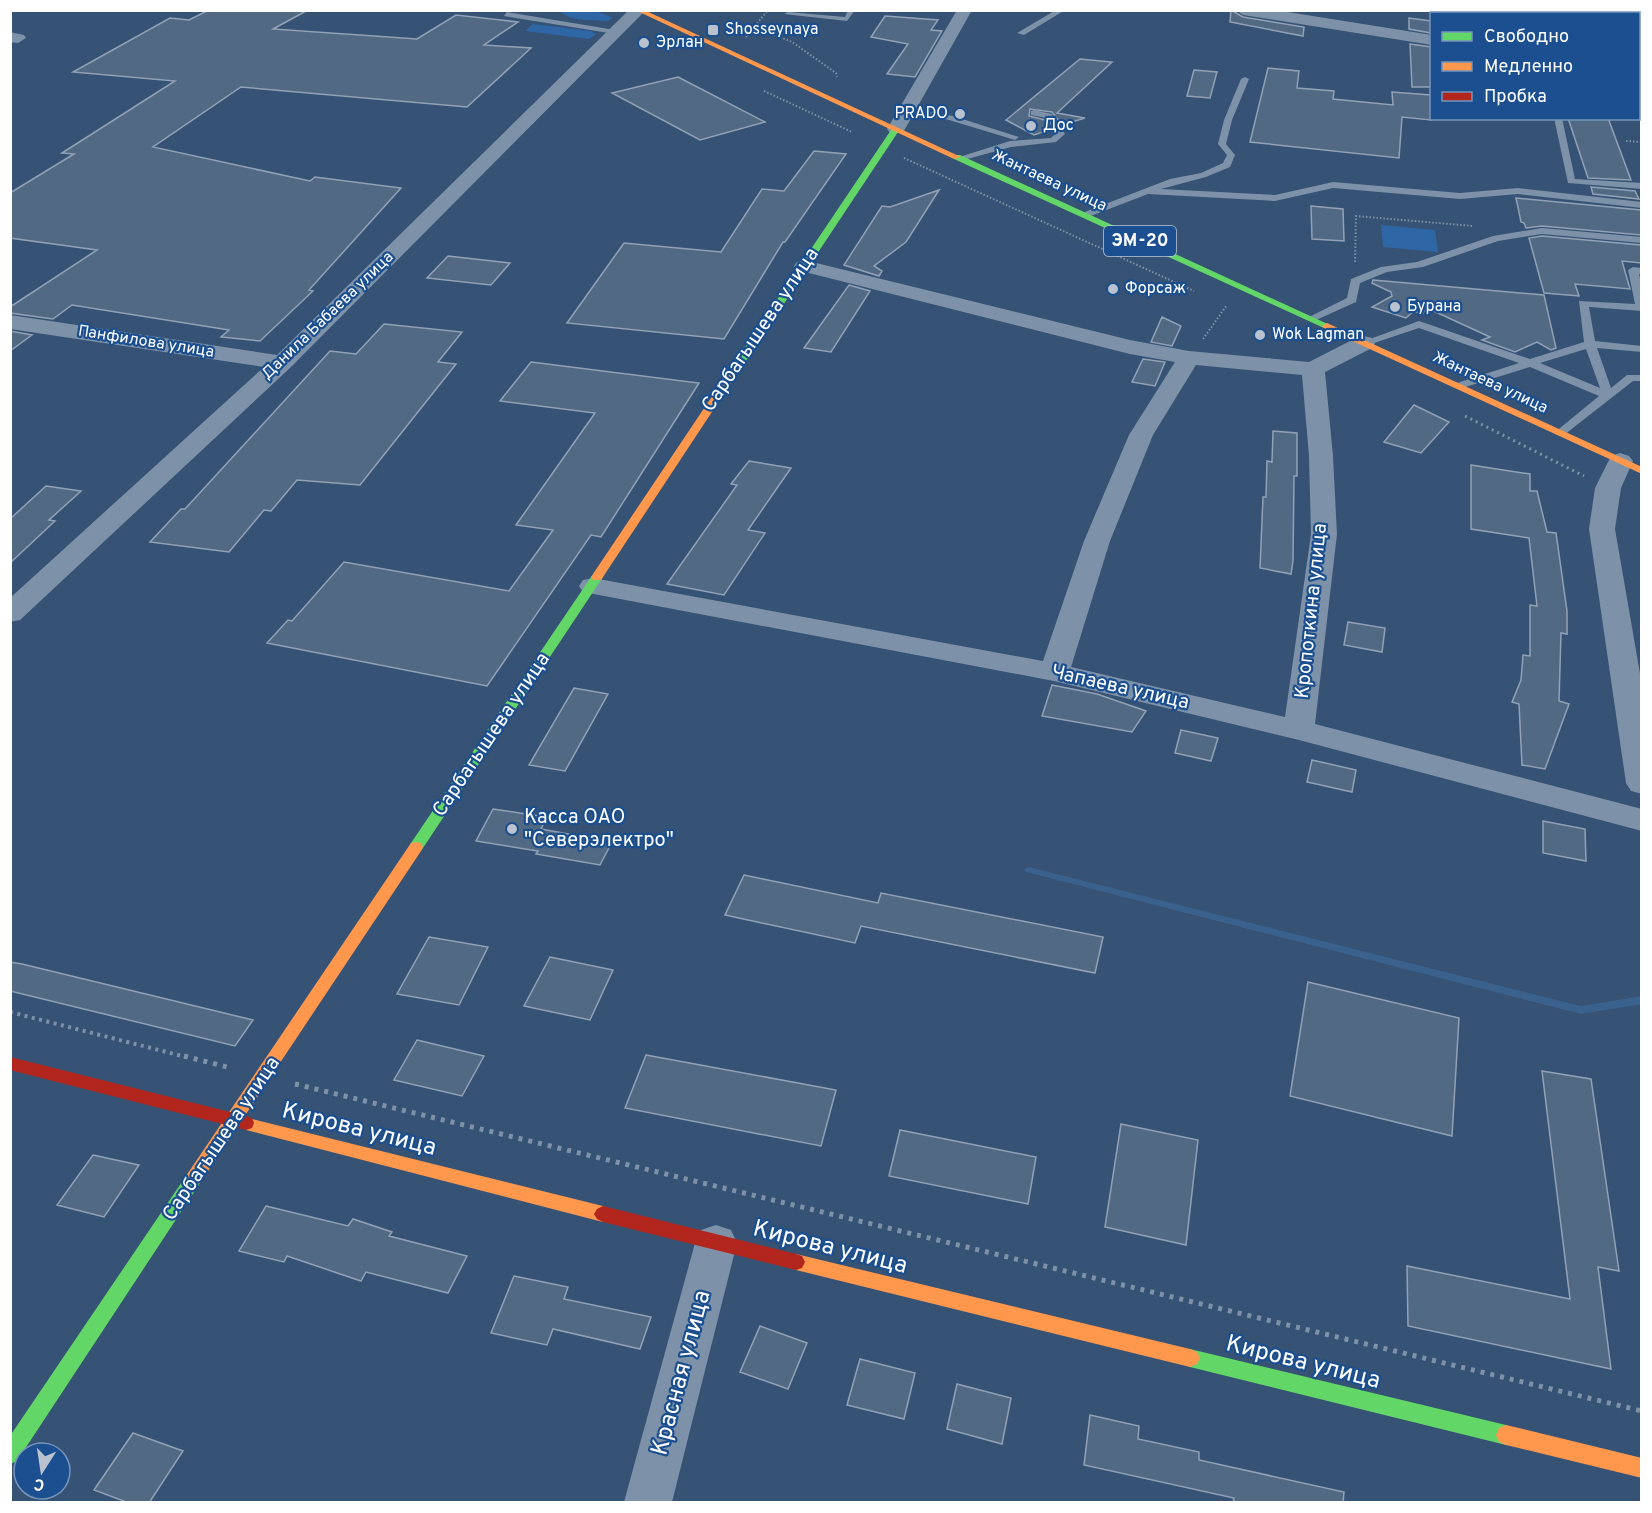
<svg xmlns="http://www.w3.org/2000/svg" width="1652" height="1513" font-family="Overpass,sans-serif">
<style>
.green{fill:#2f66a5}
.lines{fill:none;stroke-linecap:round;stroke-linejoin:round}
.stream{fill:#3b618d;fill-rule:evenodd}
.building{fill:#526984;stroke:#92a2b6;stroke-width:1.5}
.path-far3{stroke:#7d92a8;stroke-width:2;stroke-dasharray:1.5 2;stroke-linecap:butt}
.path-far2{stroke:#7d92a8;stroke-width:3;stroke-dasharray:2 4;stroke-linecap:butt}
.path-far1{stroke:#7d92a8;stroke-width:4;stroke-dasharray:3 4.5;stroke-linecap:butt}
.path{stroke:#7d92a8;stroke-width:5;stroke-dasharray:4 6;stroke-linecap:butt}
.lane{fill:#7d92a8;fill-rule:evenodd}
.street{fill:#7d92a8;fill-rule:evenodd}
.fast{fill:#63d668;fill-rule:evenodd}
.slow{fill:#ff974d;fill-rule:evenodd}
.jam{fill:#b3261e;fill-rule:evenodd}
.poi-dot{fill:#b9c2ce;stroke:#1b4f8f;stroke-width:2}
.labels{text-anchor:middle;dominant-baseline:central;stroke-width:4.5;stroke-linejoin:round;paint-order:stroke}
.far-poi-label{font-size:16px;fill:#fff;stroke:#1b4f8f;text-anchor:start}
.far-street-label{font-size:16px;fill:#fff;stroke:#1b4f8f}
.shield{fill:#1b4f8f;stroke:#bbcadd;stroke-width:1.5}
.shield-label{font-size:18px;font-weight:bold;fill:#fff}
.street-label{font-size:20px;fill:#fff;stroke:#1b4f8f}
.poi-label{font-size:20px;fill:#fff;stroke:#1b4f8f;text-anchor:start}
.near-street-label{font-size:24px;fill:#fff;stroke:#1b4f8f}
</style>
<rect width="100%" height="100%" fill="#365274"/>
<path class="green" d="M564,10L595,11L612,17L608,21C593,20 575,22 562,13Z
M533,24L591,31L596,34L589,39L525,31Z
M1381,225L1435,230L1438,252L1383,247Z"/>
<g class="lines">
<path class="stream" d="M1029,867L1581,1006L1642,996V1004L1581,1014L1026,872L1024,870L1026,868Z"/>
</g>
<path class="building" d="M209,10H308L273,29L417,39L456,15L518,22L484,45L531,48L467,107L241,87L153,147L310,181L315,177L401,188L309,290L313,291L260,341L221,337L229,330L72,305L53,319L10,313V307L97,250L10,238V193L74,154L62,153L175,81L73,72L170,18L189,20Z
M1231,10L1243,17L1304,27L1303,36L1230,22Z
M885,16L938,20L931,30L942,31L915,77L887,74L908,44L871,37Z
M1409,18L1431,21V33L1409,29Z
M1410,44L1431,47V87H1412Z
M1080,59L1112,62L1057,113L1085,118L1062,125L1052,112L1030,109L1029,116L1045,120L1051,129L1034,135L1006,120Z
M1268,68L1299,71L1297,88L1334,91L1333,99L1393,105L1392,92L1431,95V120L1402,117L1399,158L1250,142Z
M1194,70L1217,72L1210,98L1187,96Z
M678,77L765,122L700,140L612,93Z
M1568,118H1608L1631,180L1588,178Z
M814,151L846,154L785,242H783L724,339L567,323L624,243L721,252L762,189L784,191Z
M1591,187L1635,191L1639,199L1593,194Z
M939,190L906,242L874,266L882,271L879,276L844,265L882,206L890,207Z
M1516,198L1641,210V235L1542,226L1526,228L1524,223L1521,222Z
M1311,206L1343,209L1344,241L1312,239Z
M1542,236L1641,245V263L1622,261L1630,289L1575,284L1579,296L1544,293L1529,238Z
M448,256L510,263L491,285L427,278Z
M1373,280L1544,295L1556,348L1551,350L1537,342L1515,352L1482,340L1490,337L1427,308L1422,314L1414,311L1406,318L1372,307L1392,296L1391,292L1372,283Z
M849,285L870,291L831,352L804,348Z
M1162,317L1181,326L1172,346L1151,342Z
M384,324L462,332L438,362L456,364L360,485L297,480L271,511L264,510L229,552L150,542L181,509H185L330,351L356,354Z
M10,331L32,335L10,351Z
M1143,359L1165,362L1155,386L1132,382Z
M531,362L699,383L601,537L591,535L487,686L267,643L288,620L292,621L344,562L509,591L553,530L516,525L595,413L500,401Z
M1414,405L1449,422L1421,453L1384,442Z
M1273,431L1297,433V476H1294L1293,561L1291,574L1260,568L1263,497H1266L1267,461L1272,462Z
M749,461L791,468L748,530L765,533L724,595L667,584L737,485L731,484Z
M1471,465L1530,474V491H1537L1547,532L1556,533L1567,611V634L1561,633L1559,701L1569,704L1545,769L1522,765L1519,704L1512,702L1521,680L1523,655L1530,656V605L1537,606L1529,538L1471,529Z
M46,486L81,491L49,520L55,521L10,563V519Z
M1348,622L1385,628L1382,652L1344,645Z
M1052,685L1097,694L1146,711L1132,732L1042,716Z
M574,688L608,694L565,771L529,765Z
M1181,730L1218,738L1211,761L1175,753Z
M1312,760L1356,770L1352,792L1307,782Z
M493,809L547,817L541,829L612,842L600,865L536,854L538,851L476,841Z
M1543,821L1585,829L1586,861L1543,853Z
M744,875L878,903L881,893L1103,937L1095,973L861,926L855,943L725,915Z
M429,937L488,947L459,1005L397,994Z
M550,957L613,970L590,1020L524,1006Z
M10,962L22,964L253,1020L235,1046L10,991Z
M1308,982L1459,1018L1452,1136L1290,1096Z
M417,1040L484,1056L462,1096L394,1080Z
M646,1055L836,1090L821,1146L625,1108Z
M1542,1071L1591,1079L1619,1271L1598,1267L1611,1369L1408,1326L1407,1266L1570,1299Z
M1121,1124L1198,1140L1186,1245L1105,1227Z
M900,1130L1036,1157L1028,1204L889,1176Z
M93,1155L139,1165L104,1217L57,1205Z
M266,1206L348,1226L353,1219L392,1232L389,1236L467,1256L448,1293L366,1272L361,1281L287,1256L284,1262L239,1251Z
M514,1276L568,1287L564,1299L651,1317L640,1349L553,1329L547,1345L491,1333Z
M760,1326L807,1343L788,1389L740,1372Z
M860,1359L915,1373L904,1419L847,1405Z
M957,1384L1011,1398L1002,1444L947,1429Z
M1090,1415L1139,1426L1138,1439L1199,1452V1460L1344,1492L1343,1503H1233L1234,1498L1084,1465Z
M133,1433L183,1451L149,1503H129L94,1490Z"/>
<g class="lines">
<path class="path-far3" d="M754,27L792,42L836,73L837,77
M746,37L768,10
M764,91L852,132
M1626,141L1642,142
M904,158L1194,291
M1355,262L1356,216L1473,226
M1203,339L1227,305"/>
<path class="path-far2" d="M1465,416L1584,476"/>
<path class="path-far1" d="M10,1012L190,1058"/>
<path class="path" d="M184,1056L227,1067
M295,1084L1642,1411"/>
<path class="lane" d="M848,10H855L847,21L784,14L788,12L845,17Z
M1056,10H1065L1024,35L1017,33Z
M1470,10H1478L1477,14H1469Z
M507,12L615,30L619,32L615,34L504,16Z
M1245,77L1249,79L1232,120L1226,144L1235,155L1230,167L1206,177L1161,189L1275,195L1333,182L1460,193L1518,188L1642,202V208L1518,194L1460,199L1333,188L1275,201L1148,194L1088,217H1082V213L1170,179L1201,173L1223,163L1227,155L1218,144L1224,120L1241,79Z
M908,108L953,116L1019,137L1015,140L949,120L905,112V108Z
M1034,110L1052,114L1065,134L1056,142L1011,147L960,161L956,158L1010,141L1051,138L1056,133L1046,118L1031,115V111Z
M1554,118H1562L1575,179L1642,183V189L1568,183Z
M1542,228L1642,237V243L1542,234L1498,241L1423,267L1387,272L1360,283L1356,302L1314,321L1305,319L1347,298L1351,279L1381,267L1417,262L1493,236Z
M1633,267L1642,268V274H1639L1642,286V311L1589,307L1595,341L1642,346V352L1597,348L1611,388L1627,375H1642V381H1633L1564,435L1560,436L1554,433L1599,396L1530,367L1462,388H1454V384L1519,363L1419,328L1368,345L1364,346L1359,343L1419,321L1530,359L1584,342L1579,301L1635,304L1628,270ZM1586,349L1600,388L1540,363Z"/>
<path class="street" d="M629,10H646L290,368L20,620L10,622V598L264,367L10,329V315L277,355Z
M957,10H972L905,129L902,133H890L887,129Z
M1236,10H1275L1432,35V45L1243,15Z
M10,32L24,35L26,38L18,43L10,42Z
M1638,67H1642V77H1638Z
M804,260L1130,340L1189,351L1309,362L1356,338L1364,336L1372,338L1375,343L1372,348L1325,372L1333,456L1337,534L1315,724L1642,809V831L1299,740L1054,681L583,592L579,586L583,580L593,578L1043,661L1084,541L1129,435L1175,362L1130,354L797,270L794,266L797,262ZM1196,365L1302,375L1309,456L1311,534L1285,717L1071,667L1110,541L1153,435Z
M1620,453L1629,456L1633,461L1621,488L1615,529L1642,685V794L1631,791L1626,783L1589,529L1595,488L1611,456Z
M716,1225L731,1230L737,1243L672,1502H624L695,1243L701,1230Z"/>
<path class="fast" d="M893,127L900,129L736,376H728L727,374Z
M954,155H960L1332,326L1324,328L954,159Z
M597,573L603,577L421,851H411L409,847L411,843L591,577Z
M194,1171L200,1173L203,1178L200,1183L17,1461L10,1464V1436L188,1173Z
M1190,1349L1506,1425L1513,1428L1516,1435L1513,1442L1506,1445L1190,1367L1183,1364L1180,1358L1183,1352Z"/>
<path class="slow" d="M635,10H644L961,157L954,159Z
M1327,323L1642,467V474L1324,328L1322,326Z
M732,371L737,374L603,577L601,580H593L591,577L727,374Z
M416,842L421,843L423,847L421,851L244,1117L603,1206L609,1209L612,1214L609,1219L603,1222L246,1130L239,1125L200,1183L194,1185L188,1183L185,1178L188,1173L411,843Z
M796,1254L1190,1349L1197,1352L1200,1358L1197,1364L1190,1367L796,1270L790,1268L787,1262L790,1256Z
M1506,1425L1642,1458V1478L1506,1445L1499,1442L1496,1435L1499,1428Z"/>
<path class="jam" d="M10,1057L246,1116L252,1118L254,1123L252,1128L246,1130L10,1070Z
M603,1206L796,1254L802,1256L805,1262L802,1268L796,1270L603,1222L597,1219L594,1214L597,1209Z"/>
</g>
<g class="poi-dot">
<rect x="707" y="24" width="12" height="12" rx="3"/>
<circle cx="644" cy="43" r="6"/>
<circle cx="960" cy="114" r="6"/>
<circle cx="1031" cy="126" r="6"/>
<circle cx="1113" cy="289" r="6"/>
<circle cx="1395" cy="307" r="6"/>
<circle cx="1260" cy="335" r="6"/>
<circle cx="512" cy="829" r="6"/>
</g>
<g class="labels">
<g class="far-poi-label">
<text x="725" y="30">Shosseynaya</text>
<text x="656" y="43">Эрлан</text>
<text x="948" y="114" text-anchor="end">PRADO</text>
<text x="1043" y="126">Дос</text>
<text x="1125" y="289">Форсаж</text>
<text x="1407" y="307">Бурана</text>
<text x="1272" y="335">Wok Lagman</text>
</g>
<g class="far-street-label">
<text transform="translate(1049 181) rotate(25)">Жантаева улица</text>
<text transform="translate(328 316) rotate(-44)">Данила Бабаева улица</text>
<text transform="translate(146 342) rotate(9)">Панфилова улица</text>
<text transform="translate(1490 383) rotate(25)">Жантаева улица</text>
</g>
<rect class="shield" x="1104" y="226" width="72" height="30" rx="4.5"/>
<g class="shield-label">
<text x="1140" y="241">ЭМ-20</text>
</g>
<g class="street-label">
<text transform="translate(761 330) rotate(-56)">Сарбагышева улица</text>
<text transform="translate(1312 611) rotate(-84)">Кропоткина улица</text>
<text transform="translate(1120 688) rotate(13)">Чапаева улица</text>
<text transform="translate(492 735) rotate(-56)">Сарбагышева улица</text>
<text transform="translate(222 1139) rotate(-56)">Сарбагышева улица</text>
</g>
<g class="poi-label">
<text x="524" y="818">Касса ОАО<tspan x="524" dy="23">"Северэлектро"</tspan></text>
</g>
<g class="near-street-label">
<text transform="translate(359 1130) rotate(14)">Кирова улица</text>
<text transform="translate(830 1248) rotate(14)">Кирова улица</text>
<text transform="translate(1303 1363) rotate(14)">Кирова улица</text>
<text transform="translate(682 1373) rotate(-75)">Красная улица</text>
</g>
</g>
<rect width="1652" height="1513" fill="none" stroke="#ffffff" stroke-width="24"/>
<rect x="1430" y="12" width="210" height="108" fill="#1b4f8f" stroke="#7695bc" stroke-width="1.5"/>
<rect x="1442" y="32" width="30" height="9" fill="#63d668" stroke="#7695bc" stroke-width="1.5"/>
<text x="1484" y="42" font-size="18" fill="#ffffff">Свободно</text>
<rect x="1442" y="62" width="30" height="9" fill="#ff974d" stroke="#7695bc" stroke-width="1.5"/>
<text x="1484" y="72" font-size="18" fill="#ffffff">Медленно</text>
<rect x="1442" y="92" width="30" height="9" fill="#b3261e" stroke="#7695bc" stroke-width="1.5"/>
<text x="1484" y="102" font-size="18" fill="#ffffff">Пробка</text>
<g transform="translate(42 1471) rotate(192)"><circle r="28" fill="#1b4f8f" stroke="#7695bc" stroke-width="1.5"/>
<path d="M0-4.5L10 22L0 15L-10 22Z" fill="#b9c2ce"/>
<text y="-9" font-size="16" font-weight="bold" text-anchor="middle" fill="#ffffff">С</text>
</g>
</svg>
